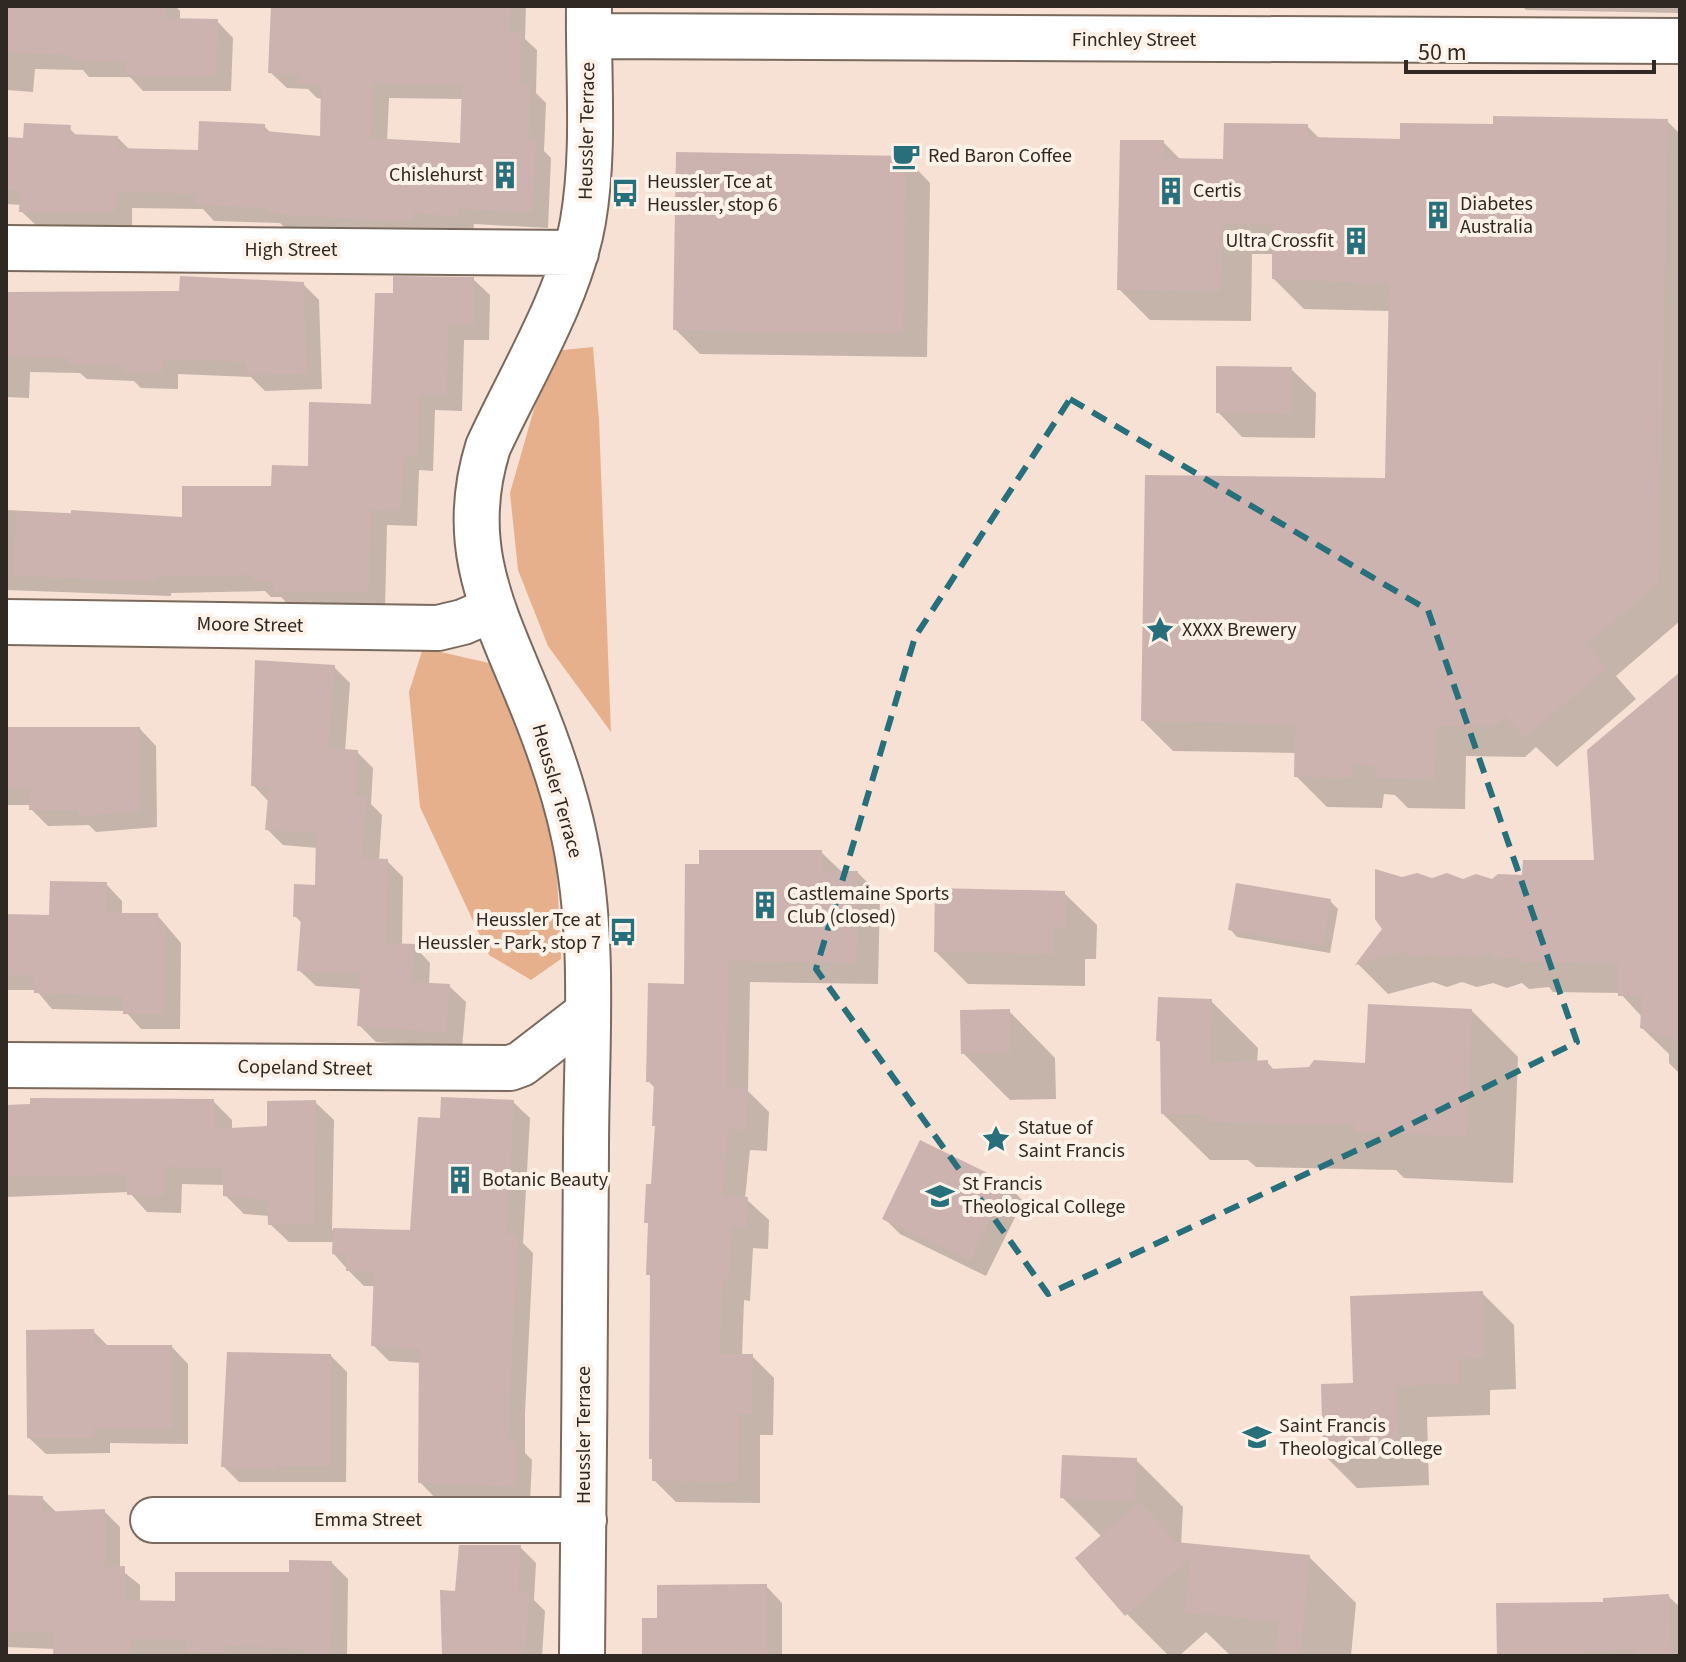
<svg xmlns="http://www.w3.org/2000/svg" width="1686" height="1662" font-family="'Source Sans 3',sans-serif">
<style>
.green{fill:#e7b08c}
.shadow{fill:#0003;fill-rule:evenodd}
.building{fill:#ccb3af;fill-rule:evenodd}
.lines{fill:none;stroke-linecap:round;stroke-linejoin:round}
.minor-casing{stroke:#7b695d;stroke-width:48}
.minor{stroke:#fff;stroke-width:44}
.marked{fill:none;stroke:#276f7a;stroke-width:6;stroke-dasharray:16 10;stroke-linejoin:round}
.labels{text-anchor:middle;dominant-baseline:central;stroke-width:8;stroke-linejoin:round;paint-order:stroke}
.street-label{font-size:20px;fill:#302823;stroke:#fdf1e8}
.poi-label{font-size:20px;fill:#302823;stroke:#fdf1e8;text-anchor:start}
</style>
<rect width="100%" height="100%" fill="#f6e1d4"/>
<path class="green" d="M593,347L599,420L611,732L548,646L518,570L510,493L536,402L562,350Z
M423,648L489,663L554,809L561,959L531,980L489,955L420,807L409,692Z"/>
<path class="shadow" d="M6,6H175L180,11V20L217,21L233,38L231,91H143L130,77H89L83,70L35,69L33,92L6,90Z
M273,6H526L525,39L537,50L536,93L546,103L544,151L551,158L548,228L474,224L473,233L428,228V236L286,229L280,223L214,221L203,209L132,208V226L82,225V229L38,227L21,211L22,205L6,204V139L25,140L70,129L77,136L118,138L131,151L200,152L264,126L272,134L322,138L323,99L317,98L308,89L287,88L270,72ZM389,98L464,99L462,145L387,141Z
M1522,6H1680V13L1526,10Z
M1667,121L1680,134V621L1616,676L1636,699L1557,767L1536,747L1525,757L1466,756L1465,809L1408,808L1395,795L1384,794L1382,808L1327,807L1296,776V753L1173,751L1143,721L1387,480L1391,311L1304,309L1274,279V254H1252L1251,321L1150,320L1119,289L1163,142L1181,160L1225,161L1307,126L1321,140L1402,141L1495,126Z
M906,158L930,183L927,357L700,354L675,329Z
M473,279L490,295L489,340H464L462,411L435,410L433,471L419,470L417,526L387,525L385,608L291,607L281,597H271L265,591L171,593V596L6,590V510L184,519L273,489L310,468L373,406L395,295Z
M303,284L319,300L322,389L265,391L251,377L178,374V389L141,388L134,381L87,379L80,373L30,372L29,398L6,397V293H181Z
M1291,369L1316,393L1315,438L1242,437L1218,412Z
M334,667L350,683L345,751L357,752L373,768L371,804L382,815L379,861H387L403,877L402,946H414L430,963L429,985L449,986L466,1002L462,1048L376,1042L359,1025L362,989L316,986L299,970L302,923L295,916L317,887L318,848L283,845L267,829L269,802L253,785Z
M1680,674V1074L1669,1063V1054L1642,1028L1643,1018L1620,993L1553,992L1549,987L1529,989L1522,983L1507,988L1493,983L1477,987L1462,982L1447,987L1433,982L1388,994L1358,964L1385,929L1402,879L1492,881L1596,862Z
M140,729L156,746L157,827L96,832L89,825L48,826L31,809V805H6V731Z
M821,852L843,873H858L880,895L878,984L750,982L748,1091L769,1112L767,1151L750,1150L745,1198L769,1220L768,1249L753,1248L750,1301L744,1300L742,1356H752L774,1378L773,1435H760V1503L676,1502L654,1480L648,1186H652L657,1128L656,1089L648,1081L686,986Z
M106,884L122,901V915H157L181,943L180,1029H141L125,1011L52,1009L36,990H6V916L51,917Z
M1064,893L1097,925L1096,959H1085V986L968,984L936,952Z
M1330,901L1338,909L1330,953L1237,937L1230,929Z
M1211,1001L1258,1048L1257,1062H1267L1275,1071L1367,1065L1472,1011L1518,1057L1513,1183L1404,1178L1396,1170L1256,1167L1248,1160H1210L1163,1114L1162,1045L1158,1040Z
M1009,1011L1055,1058L1056,1099L1010,1100L963,1053Z
M213,1101L232,1120V1130L269,1128L315,1102L334,1120L332,1230L412,1232L442,1120L513,1102L530,1118L523,1243L533,1253L525,1413V1453L532,1460L530,1502L436,1499L420,1482L421,1363L389,1361L373,1345L375,1286H364L348,1270L334,1254V1242H289L270,1224V1216L244,1214L225,1195V1185L182,1184L181,1213L147,1212L129,1192L6,1197V1107Z
M1007,1184L1023,1201L986,1276L900,1234L884,1218Z
M1482,1293L1514,1325L1516,1389L1490,1390V1415L1427,1417L1429,1485L1357,1488L1325,1456L1355,1385Z
M93,1331L109,1347H172L188,1364V1444L110,1443V1453L46,1454L29,1438Z
M331,1356L347,1372L346,1482H239L223,1466Z
M1136,1460L1183,1507L1181,1545L1309,1557L1356,1603L1351,1656H1231L1206,1632L1179,1656H1169L1127,1614L1102,1537L1062,1497Z
M6,1497L42,1498L58,1514L104,1511L120,1527V1569L140,1585V1603H177L332,1563L348,1579L347,1656H55V1649L6,1647Z
M520,1547L536,1563L534,1600L545,1611L542,1656H444L442,1593H457Z
M766,1586L782,1603V1656H644L659,1620Z
M1668,1596L1680,1607V1656H1499L1605,1604Z"/>
<path class="building" d="M6,6H165V18L218,19L216,76L125,75V62L71,61V55L6,53Z
M271,6H511L509,32H521L520,84H530L529,140H536L532,212L458,209L457,217L413,213L412,221L314,217L267,213L268,208L196,205V194L117,192L116,211L19,212L20,190H6V137L23,138L24,123L71,125L70,134L118,136V148L198,150L199,121L265,124V131L320,136L321,84L298,83L299,74L268,73ZM373,83L462,84L460,143L371,138Z
M1493,116L1668,119L1659,582L1587,645L1607,668L1525,738L1506,716L1494,727L1436,726L1435,779L1376,778V767L1354,765L1352,778L1294,777L1295,724L1141,721L1145,475L1385,478L1389,284L1272,279V225L1222,224L1221,291L1117,290L1120,140H1164V158L1223,159L1224,123L1308,124V137L1400,139V123L1493,124Z
M676,152L906,156L903,334L673,330Z
M180,276L304,282L307,374L247,375L246,362L163,359L162,373H123V366L68,364L69,358L6,357V292L179,291Z
M393,276L474,277V325H448L447,395H419L418,455H404L401,511L371,510L369,593L273,592V582L252,581L253,575L156,577L155,581L13,576L16,511L71,514V510L182,517V486H271L272,465L308,466L309,402L371,404L375,293H393Z
M1216,366L1292,367V414L1216,413Z
M255,660L335,665L328,748L358,750L355,796H367L362,858L388,859L386,943L415,944L412,982L450,984L446,1033L357,1026L361,974L297,971L301,917H293L294,884L315,885L316,833L265,830L269,787L251,786Z
M1680,672V1041L1640,1028L1642,996H1618V963L1521,962V957L1497,959L1490,953L1475,958L1461,953L1445,957L1431,953L1415,957L1401,952L1355,965L1382,929L1375,919V869L1402,877L1417,873L1432,878L1447,873L1463,879L1476,874L1492,879L1498,874L1522,875L1523,860H1594L1587,750Z
M6,727H140L141,811L78,817V810H29L30,789L6,790Z
M699,850H822V871H858L857,963L729,961L726,1087L748,1088L746,1130L728,1129L722,1196L748,1197L747,1228L732,1227L729,1279H723L720,1354H753L752,1414H739L738,1482L652,1481V1459H649L650,1275H646L648,1223H644L646,1184H651L655,1126H652L654,1082H646L648,983L684,984L685,864H699Z
M50,881L107,882L106,913H158V925H165L164,1014H123V996L34,993V975H6V914L49,915Z
M1236,883L1331,899L1323,946L1228,930Z
M935,888L1065,891V928L1053,927V954L934,952Z
M1158,997L1212,999L1210,1063L1268,1060V1069L1309,1067L1314,1060L1365,1063L1368,1004L1472,1009L1467,1137L1355,1132V1125L1207,1122V1114H1161L1160,1041H1156Z
M1010,1009V1053L961,1054L960,1010Z
M441,1097L514,1100L507,1234L518,1235L510,1396L509,1442H517L515,1487L418,1483L419,1348L371,1346L374,1271H346V1255L332,1254L333,1228L410,1230L418,1117L440,1118Z
M30,1098L214,1099V1129L267,1126V1101L316,1100L314,1224L268,1225L267,1200L223,1196V1168L164,1167V1195H127V1175L6,1176V1105L30,1104Z
M920,1140L1008,1183L970,1261L882,1219Z
M1483,1291L1485,1358L1459,1359V1384L1396,1386L1398,1453L1323,1457L1321,1384L1353,1383L1350,1296Z
M94,1329V1345H172V1429L94,1428L95,1438H27L26,1330Z
M227,1352L331,1354V1466H276V1469L221,1467Z
M1062,1455L1137,1458L1135,1501L1060,1498Z
M6,1495L43,1496V1512L105,1509V1567L125,1566V1600L175,1601V1572H289V1560L332,1561L331,1656H304V1649L225,1646V1653L186,1652L187,1639H131V1656H53L54,1633L6,1632Z
M1140,1501L1175,1542L1310,1555L1300,1656H1275L1279,1621L1185,1613L1190,1559L1125,1616L1075,1558Z
M459,1545H521L518,1593H530L525,1656H442L440,1590L455,1591Z
M767,1584V1656H642V1618H657V1585Z
M1669,1594L1672,1656H1635L1634,1649L1585,1652V1656H1497L1496,1603L1603,1602V1598Z"/>
<g class="lines">
<defs>
<path id="minor" d="M589,36L1680,41
M6,248L576,253
M6,622L438,628L463,622L491,610
M6,1065L510,1068L521,1064L586,1014
M153,1520H584
M582,1656C584,1487 585,1319 586,1150C586,1047 596,937 574,836C564,788 547,741 528,695C492,608 458,543 488,447C520,377 570,297 583,221C595,151 588,76 589,6"/>
</defs>
<use href="#minor" class="minor-casing"/>
<use href="#minor" class="minor"/>
</g>
<path class="marked" d="M1070,399L1428,610L1577,1042L1383,1138L1048,1294L816,969L915,637Z"/>
<defs>
<symbol id="cafe-bare" viewBox="-9 -9 18 18"><path d="M-5.5-4.5H6V0H3Q3 3.5 0 3.5H-2.5Q-5.5 3.5-5.5 0ZM3-3.2v2h1.7v-2ZM-6 4.5H4V6H-6Z" fill="#276f7a" stroke="#fdf1e8" stroke-width="2.5" paint-order="stroke"/></symbol>
<symbol id="building-bare" viewBox="-9 -9 18 18"><path d="M-4-6H4V6H1V3H-1V6H-4ZM-2.5-4.3h1.7v1.8h-1.7ZM.8-4.3h1.7v1.8H.8ZM-2.5-1h1.7V.8h-1.7ZM.8-1h1.7V.8H.8Z" fill="#276f7a" stroke="#fdf1e8" stroke-width="2.5" paint-order="stroke"/></symbol>
<symbol id="bus-bare" viewBox="-9 -9 18 18"><path d="M-5-6H5V4H4V6H2V4H-2V6H-4V4H-5ZM-3.5-4V0h7V-4ZM-3.5 1.2v1.5H-2V1.2ZM2 1.2v1.5H3.5V1.2Z" fill="#276f7a" stroke="#fdf1e8" stroke-width="2.5" paint-order="stroke"/></symbol>
<symbol id="sight-bare" viewBox="-9 -9 18 18"><path d="M0-6L1.8-2.2L6-1.7L2.9 1.2L3.7 5.4L0 3.3L-3.7 5.4L-2.9 1.2L-6-1.7L-1.8-2.2Z" fill="#276f7a" stroke="#fdf1e8" stroke-width="2.5" paint-order="stroke"/></symbol>
<symbol id="university-bare" viewBox="-9 -9 18 18"><path d="M0-5L7-2L0 1L-7-2ZM-4 1L0 2.5L4 1V4Q0 6-4 4Z" fill="#276f7a" stroke="#fdf1e8" stroke-width="2.5" paint-order="stroke"/></symbol>
</defs>
<g fill-rule="evenodd">
<use href="#cafe-bare" x="886" y="136" width="40" height="40"/>
<use href="#building-bare" x="485" y="155" width="40" height="40"/>
<use href="#building-bare" x="1151" y="171" width="40" height="40"/>
<use href="#bus-bare" x="605" y="173" width="40" height="40"/>
<use href="#building-bare" x="1418" y="195" width="40" height="40"/>
<use href="#building-bare" x="1336" y="221" width="40" height="40"/>
<use href="#sight-bare" x="1140" y="610" width="40" height="40"/>
<use href="#building-bare" x="745" y="885" width="40" height="40"/>
<use href="#bus-bare" x="603" y="912" width="40" height="40"/>
<use href="#sight-bare" x="976" y="1119" width="40" height="40"/>
<use href="#building-bare" x="440" y="1160" width="40" height="40"/>
<use href="#university-bare" x="920" y="1176" width="40" height="40"/>
<use href="#university-bare" x="1237" y="1417" width="40" height="40"/>
</g>
<g class="labels">
<g class="street-label">
<text x="1134" y="40">Finchley Street</text>
<text transform="translate(587 131) rotate(-89)">Heussler Terrace</text>
<text x="291" y="250">High Street</text>
<text transform="translate(250 625) rotate(1)">Moore Street</text>
<text transform="translate(557 791) rotate(74)">Heussler Terrace</text>
<text transform="translate(305 1068) rotate(1)">Copeland Street</text>
<text transform="translate(584 1435) rotate(-90)">Heussler Terrace</text>
<text x="368" y="1520">Emma Street</text>
</g>
<g class="poi-label">
<text x="928" y="156">Red Baron Coffee</text>
<text x="483" y="175" text-anchor="end">Chislehurst</text>
<text x="647" y="182">Heussler Tce at<tspan x="647" dy="23">Heussler, stop 6</tspan></text>
<text x="1193" y="191">Certis</text>
<text x="1460" y="204">Diabetes<tspan x="1460" dy="23">Australia</tspan></text>
<text x="1334" y="241" text-anchor="end">Ultra Crossfit</text>
<text x="1182" y="630">XXXX Brewery</text>
<text x="787" y="894">Castlemaine Sports<tspan x="787" dy="23">Club (closed)</tspan></text>
<text x="601" y="920" text-anchor="end">Heussler Tce at<tspan x="601" dy="23">Heussler - Park, stop 7</tspan></text>
<text x="1018" y="1128">Statue of<tspan x="1018" dy="23">Saint Francis</tspan></text>
<text x="482" y="1180">Botanic Beauty</text>
<text x="962" y="1184">St Francis<tspan x="962" dy="23">Theological College</tspan></text>
<text x="1279" y="1426">Saint Francis<tspan x="1279" dy="23">Theological College</tspan></text>
</g>
</g>
<rect width="1686" height="1662" fill="none" stroke="#302823" stroke-width="16"/>
<path d="M1406 60v12h248v-12" fill="none" stroke="#302823" stroke-width="4"/>
<text x="1418" y="60" font-size="24" fill="#302823" stroke="#fdf1e8" stroke-width="6" paint-order="stroke">50 m</text>
</svg>
